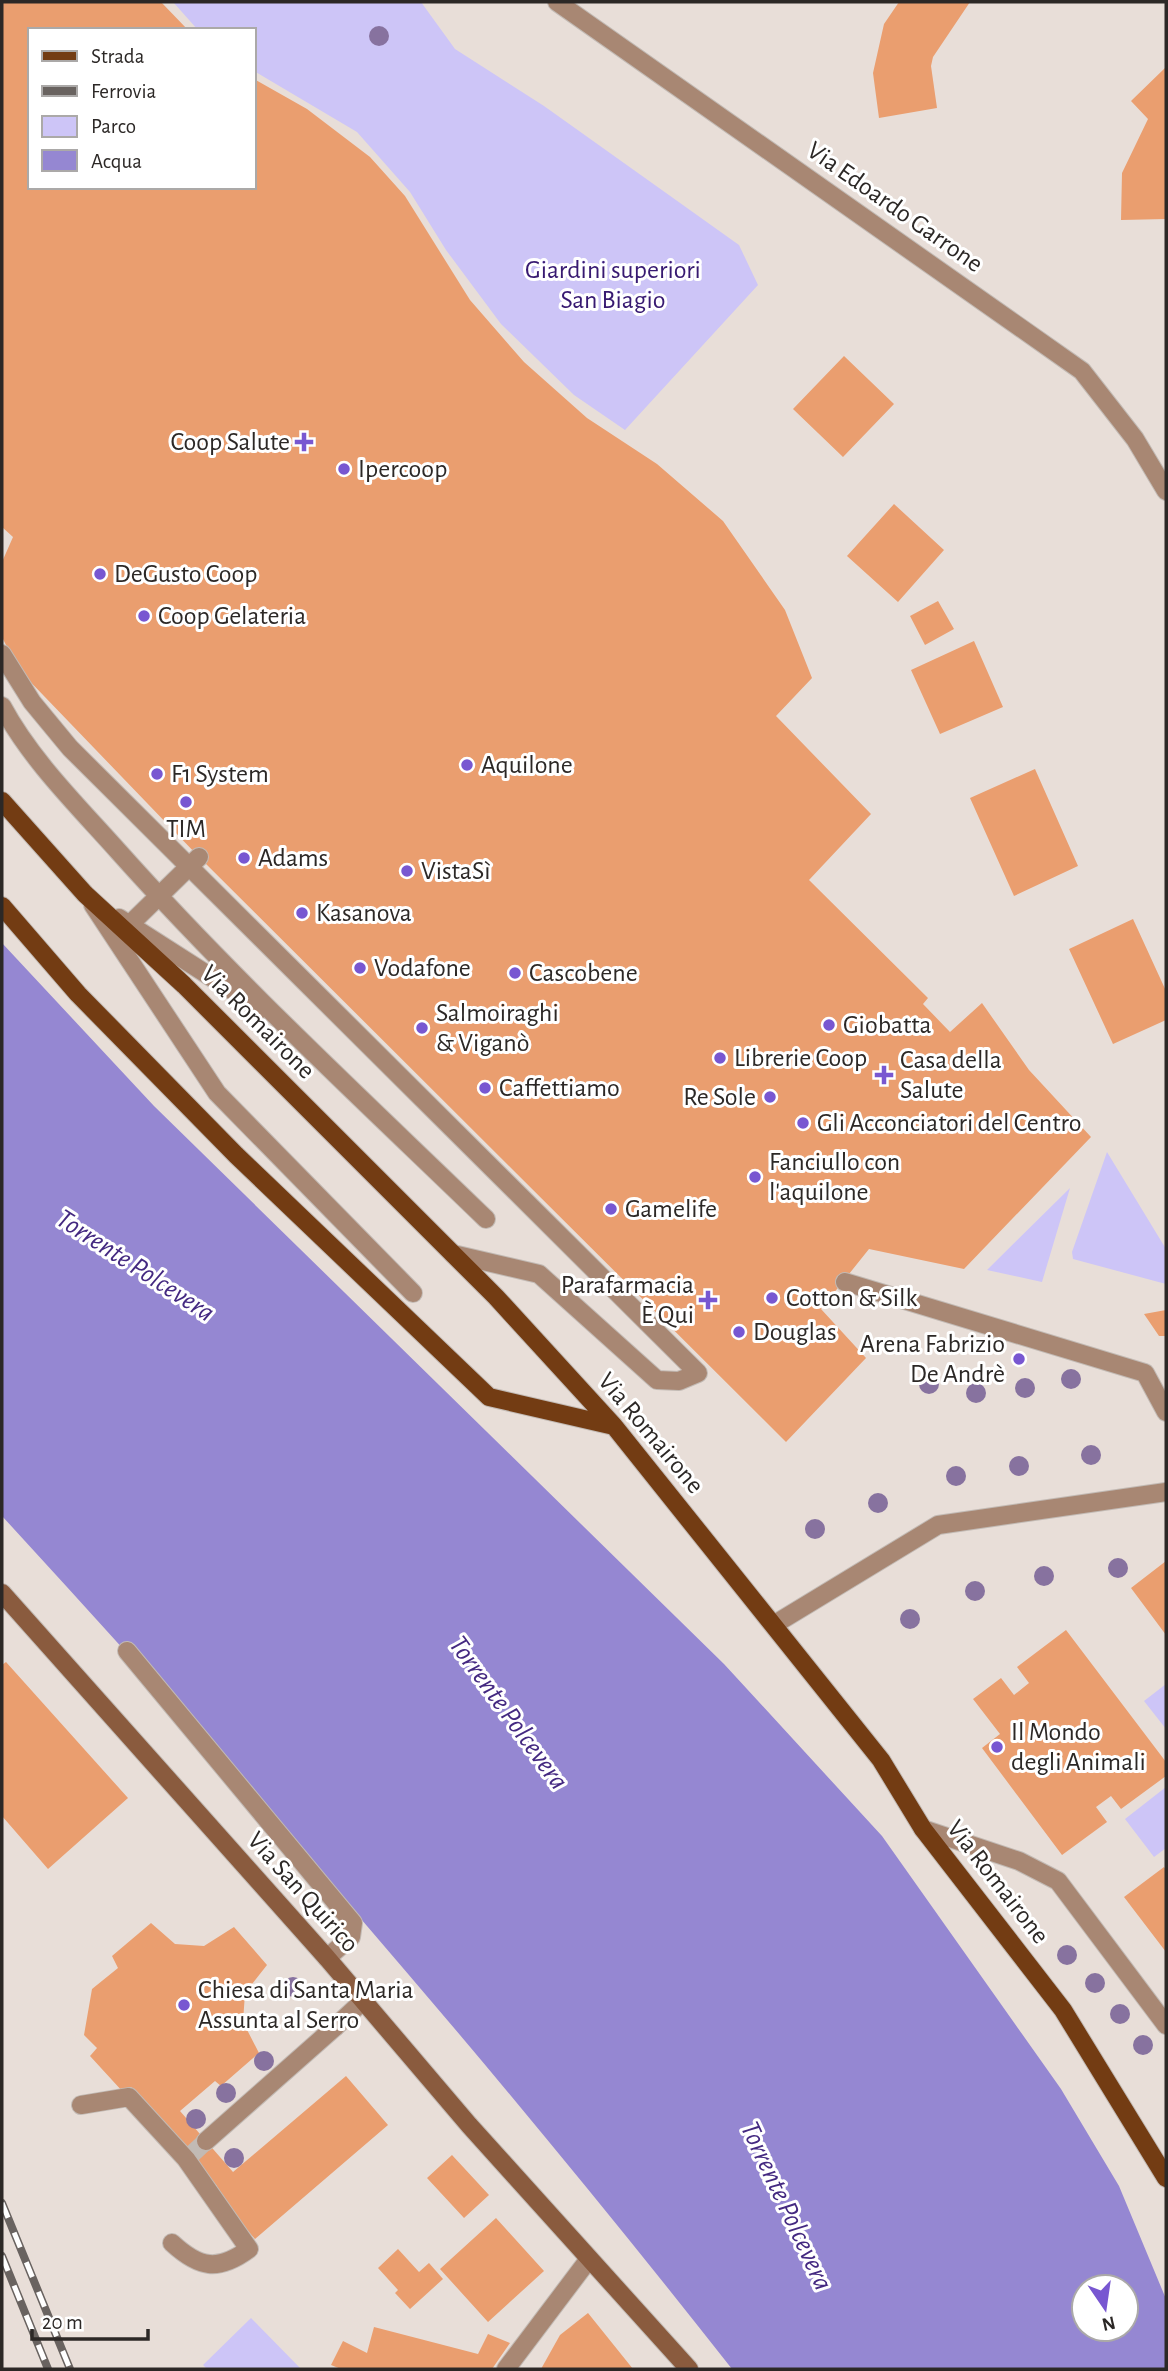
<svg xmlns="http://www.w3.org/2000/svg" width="1168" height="2371" font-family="'Alegreya Sans',sans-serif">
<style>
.green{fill:#cdc5f7}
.water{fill:#9587d2;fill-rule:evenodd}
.building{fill:#ea9e6f}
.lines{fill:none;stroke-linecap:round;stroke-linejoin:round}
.pedestrian-tunnel{stroke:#c2bab4;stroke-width:18;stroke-dasharray:18 9;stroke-linecap:butt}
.service-casing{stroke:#c2bab4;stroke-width:20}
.pedestrian-casing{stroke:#c2bab4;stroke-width:20}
.minor-casing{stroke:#c2bab4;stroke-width:20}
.secondary-casing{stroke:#c2bab4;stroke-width:20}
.primary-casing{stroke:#c2bab4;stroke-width:20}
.service{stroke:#a88773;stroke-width:18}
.pedestrian{stroke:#a88773;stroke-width:18}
.minor{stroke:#a88773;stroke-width:18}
.secondary{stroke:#8a5b3e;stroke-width:18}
.primary{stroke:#733c13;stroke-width:18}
.rail-casing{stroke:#696360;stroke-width:8}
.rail{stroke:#fff;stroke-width:5;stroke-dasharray:16;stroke-linecap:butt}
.tree{fill:#87729f}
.poi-dot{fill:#7857d1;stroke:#fff;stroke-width:2.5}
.labels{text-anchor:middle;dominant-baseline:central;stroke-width:6;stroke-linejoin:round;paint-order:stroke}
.street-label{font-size:26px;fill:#2c2826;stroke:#fff}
.park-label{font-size:26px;fill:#371971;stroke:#fff}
.poi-label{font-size:26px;fill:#2c2826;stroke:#fff;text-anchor:start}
.water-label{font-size:28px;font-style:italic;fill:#442981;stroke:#fff}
</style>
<rect width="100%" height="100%" fill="#e8ded8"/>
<path class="green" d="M173,2H421L455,49L544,106L739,245L758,285L625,430L574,395L501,324L446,250L410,192L357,132L254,71V30H198Z
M1107,1152L1166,1249V1284L1073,1259L1072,1252Z
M1070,1188L1042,1282L987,1270Z
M1166,1684V1729L1144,1701Z
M1166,1787V1848L1154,1857L1125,1819Z
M251,2318L301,2369H207L203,2365Z"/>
<path class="water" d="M2,943L154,1106L724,1664L882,1836L1061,2089L1119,2186L1166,2299V2369H732C501,2075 255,1791 2,1516ZM1084,2287H1126V2329H1084Z"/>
<path class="building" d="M2,2H161L188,30H30V187H254V79L307,109L370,157L405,196L470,300L524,362L587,418L657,464L723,521L785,610L812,678L776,716L871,814L809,880L928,998L923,1004L950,1032L982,1003L1029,1070L1091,1137L964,1269L869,1249L821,1309L866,1358L786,1442L199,857L18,669L2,637V562L13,537L2,527Z
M899,2H970L933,57L931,66L937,108L879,118L873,73L884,24Z
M1166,67V219L1121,220L1122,173L1148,119L1131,101Z
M844,356L894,404L843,457L793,409Z
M894,504L944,550L898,602L847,556Z
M938,601L954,629L925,645L910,616Z
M974,641L1003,707L940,734L911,670Z
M1035,769L1078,866L1014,896L970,798Z
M1133,919L1166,991V1020L1113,1044L1069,949Z
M1166,1310V1336H1159L1144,1314Z
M1166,1561V1635L1131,1588Z
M1066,1630L1166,1762V1776L1121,1809L1111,1796L1096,1807L1107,1822L1062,1855L982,1748L1000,1734L973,1699L1001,1678L1014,1695L1029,1683L1017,1667Z
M6,1662L128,1798L48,1869L2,1816V1665Z
M1164,1867L1166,1870V1952L1124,1897Z
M151,1923L175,1944L204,1946L234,1927L267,1965L245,1993L243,2022L259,2053L221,2086L215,2081L180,2111L233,2172L346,2076L388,2125L255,2239L212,2190L217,2186L131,2087L123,2092L90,2056L97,2048L84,2035L92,1989L118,1968L112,1956Z
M452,2155L489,2195L464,2218L427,2178Z
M496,2218L544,2271L488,2322L440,2269Z
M398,2249L419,2272L429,2263L443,2279L410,2309L395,2293L398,2290L378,2268Z
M588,2313L633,2369H541L560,2335Z
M374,2327L478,2354L488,2334L510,2343L492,2369H341L331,2365L343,2341L367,2353Z"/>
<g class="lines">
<path class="pedestrian-tunnel" d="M191,2155L206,2141"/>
<defs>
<path id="service" d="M2,654L32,702L70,748L698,1373L679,1381L657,1380L539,1274L453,1254
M2,706C31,760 77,805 118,851C233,980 362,1099 486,1219
M93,905L217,1093L413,1293
M119,918L261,1009
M123,931L199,857
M845,1282L1145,1373L1166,1412
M127,1651L353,1923L351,1937L327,1958
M923,1829L1019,1861L1058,1881L1166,2025
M335,2027L363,2001"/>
<path id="pedestrian" d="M81,2105L129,2097L186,2159L249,2249C218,2272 199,2268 172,2243
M206,2141L335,2027"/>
<path id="minor" d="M557,2L1082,371L1135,439L1166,491
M775,1624L938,1525L1166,1492
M506,2369L589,2259"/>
<path id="secondary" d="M2,1593L327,1958L469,2125L689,2369"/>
<path id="primary" d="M2,801L85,894L184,985L496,1297L614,1426L881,1760L923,1829L1063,2010L1166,2178
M2,906L78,994L236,1155L489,1397L614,1426"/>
</defs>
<use href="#service" class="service-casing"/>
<use href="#pedestrian" class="pedestrian-casing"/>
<use href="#minor" class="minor-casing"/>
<use href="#secondary" class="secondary-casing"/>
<use href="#primary" class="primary-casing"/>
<use href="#service" class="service"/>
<use href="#pedestrian" class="pedestrian"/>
<use href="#minor" class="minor"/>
<use href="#secondary" class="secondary"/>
<use href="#primary" class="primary"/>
<defs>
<path id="rail" d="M2,2203L70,2369
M2,2256L48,2369"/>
</defs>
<use href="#rail" class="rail-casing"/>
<use href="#rail" class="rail"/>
</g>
<g class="tree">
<circle cx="379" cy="36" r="10"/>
<circle cx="1071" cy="1379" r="10"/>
<circle cx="929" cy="1384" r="10"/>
<circle cx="1025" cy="1388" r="10"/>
<circle cx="976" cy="1393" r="10"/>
<circle cx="1091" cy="1455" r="10"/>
<circle cx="1019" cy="1466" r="10"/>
<circle cx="956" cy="1476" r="10"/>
<circle cx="878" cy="1503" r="10"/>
<circle cx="815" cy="1529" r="10"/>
<circle cx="1118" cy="1568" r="10"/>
<circle cx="1044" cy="1576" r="10"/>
<circle cx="975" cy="1591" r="10"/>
<circle cx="910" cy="1619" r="10"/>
<circle cx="1067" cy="1955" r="10"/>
<circle cx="1095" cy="1983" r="10"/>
<circle cx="293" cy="1987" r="10"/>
<circle cx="1120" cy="2014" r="10"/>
<circle cx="1143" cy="2045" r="10"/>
<circle cx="264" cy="2061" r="10"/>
<circle cx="226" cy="2093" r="10"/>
<circle cx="196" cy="2119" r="10"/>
<circle cx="234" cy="2158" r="10"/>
</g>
<g class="poi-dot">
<path d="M300.5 431.5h7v7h7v7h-7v7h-7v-7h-7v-7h7z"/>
<circle cx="344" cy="469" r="7"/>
<circle cx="100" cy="574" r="7"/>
<circle cx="144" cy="616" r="7"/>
<circle cx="467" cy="765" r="7"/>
<circle cx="157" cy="774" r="7"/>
<circle cx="186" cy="802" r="7"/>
<circle cx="244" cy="858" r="7"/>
<circle cx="407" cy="871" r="7"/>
<circle cx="302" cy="913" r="7"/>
<circle cx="360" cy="968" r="7"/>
<circle cx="515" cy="973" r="7"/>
<circle cx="829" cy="1025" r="7"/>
<circle cx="422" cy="1028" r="7"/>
<circle cx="720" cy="1058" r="7"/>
<path d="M880.5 1064.5h7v7h7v7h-7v7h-7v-7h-7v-7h7z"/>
<circle cx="485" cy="1088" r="7"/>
<circle cx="770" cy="1097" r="7"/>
<circle cx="803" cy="1123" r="7"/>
<circle cx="755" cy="1177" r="7"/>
<circle cx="611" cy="1209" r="7"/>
<circle cx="772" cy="1298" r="7"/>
<path d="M704.5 1289.5h7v7h7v7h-7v7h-7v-7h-7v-7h7z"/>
<circle cx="739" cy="1332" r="7"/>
<circle cx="1019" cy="1359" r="7"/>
<circle cx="997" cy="1747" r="7"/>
<circle cx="184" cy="2005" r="7"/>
</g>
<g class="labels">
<g class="street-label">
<text transform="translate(895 207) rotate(35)">Via Edoardo Garrone</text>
<text transform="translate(258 1022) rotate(45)">Via Romairone</text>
<text transform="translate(651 1433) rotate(50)">Via Romairone</text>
<text transform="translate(998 1882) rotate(52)">Via Romairone</text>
<text transform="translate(303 1892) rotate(48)">Via San Quirico</text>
</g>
<g class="park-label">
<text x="613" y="270">Giardini superiori<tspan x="613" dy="30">San Biagio</tspan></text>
</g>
<g class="poi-label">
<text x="290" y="442" text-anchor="end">Coop Salute</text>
<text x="358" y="469">Ipercoop</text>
<text x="114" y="574">DeGusto Coop</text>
<text x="158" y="616">Coop Gelateria</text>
<text x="481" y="765">Aquilone</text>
<text x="171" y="774">F1 System</text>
<text x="186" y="829" text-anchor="middle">TIM</text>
<text x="258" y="858">Adams</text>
<text x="421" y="871">VistaSì</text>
<text x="316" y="913">Kasanova</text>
<text x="374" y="968">Vodafone</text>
<text x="529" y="973">Cascobene</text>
<text x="436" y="1013">Salmoiraghi<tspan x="436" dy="30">&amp; Viganò</tspan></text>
<text x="843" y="1025">Giobatta</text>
<text x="734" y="1058">Librerie Coop</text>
<text x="900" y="1060">Casa della<tspan x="900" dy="30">Salute</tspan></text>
<text x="499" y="1088">Caffettiamo</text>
<text x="756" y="1097" text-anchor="end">Re Sole</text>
<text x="817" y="1123">Gli Acconciatori del Centro</text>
<text x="769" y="1162">Fanciullo con<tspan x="769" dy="30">l'aquilone</tspan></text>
<text x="625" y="1209">Gamelife</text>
<text x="694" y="1285" text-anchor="end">Parafarmacia<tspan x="694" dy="30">È Qui</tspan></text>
<text x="786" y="1298">Cotton &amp; Silk</text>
<text x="753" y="1332">Douglas</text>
<text x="1005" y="1344" text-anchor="end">Arena Fabrizio<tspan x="1005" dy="30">De Andrè</tspan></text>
<text x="1011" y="1732">Il Mondo<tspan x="1011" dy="30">degli Animali</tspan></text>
<text x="198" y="1990">Chiesa di Santa Maria<tspan x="198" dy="30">Assunta al Serro</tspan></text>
</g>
<g class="water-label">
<text transform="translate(135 1266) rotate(33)">Torrente Polcevera</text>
<text transform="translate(508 1713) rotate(54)">Torrente Polcevera</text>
<text transform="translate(786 2206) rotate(65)">Torrente Polcevera</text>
</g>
</g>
<rect width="1168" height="2371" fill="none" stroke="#2c2826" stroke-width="7"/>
<rect x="28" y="28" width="228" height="161" fill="#ffffff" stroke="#aba9a8" stroke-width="2"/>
<rect x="42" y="51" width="35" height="10" fill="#733c13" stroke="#aba9a8" stroke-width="2"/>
<text x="91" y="63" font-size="21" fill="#2c2826">Strada</text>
<rect x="42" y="86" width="35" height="10" fill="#696360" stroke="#aba9a8" stroke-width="2"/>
<text x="91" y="98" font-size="21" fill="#2c2826">Ferrovia</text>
<rect x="42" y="116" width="35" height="21" fill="#cdc5f7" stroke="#aba9a8" stroke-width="2"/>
<text x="91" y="133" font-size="21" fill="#2c2826">Parco</text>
<rect x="42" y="150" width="35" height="21" fill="#9587d2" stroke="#aba9a8" stroke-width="2"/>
<text x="91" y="168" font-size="21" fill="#2c2826">Acqua</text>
<g transform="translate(1105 2308) rotate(167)"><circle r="33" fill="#ffffff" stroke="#aba9a8" stroke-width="2"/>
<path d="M0-5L12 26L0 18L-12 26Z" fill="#7857d1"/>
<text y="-10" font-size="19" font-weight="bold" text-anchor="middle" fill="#2c2826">N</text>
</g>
<path d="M32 2329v10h116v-10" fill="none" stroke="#2c2826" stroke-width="3.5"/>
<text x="42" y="2329" font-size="21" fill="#2c2826" stroke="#ffffff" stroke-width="5" paint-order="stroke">20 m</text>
</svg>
